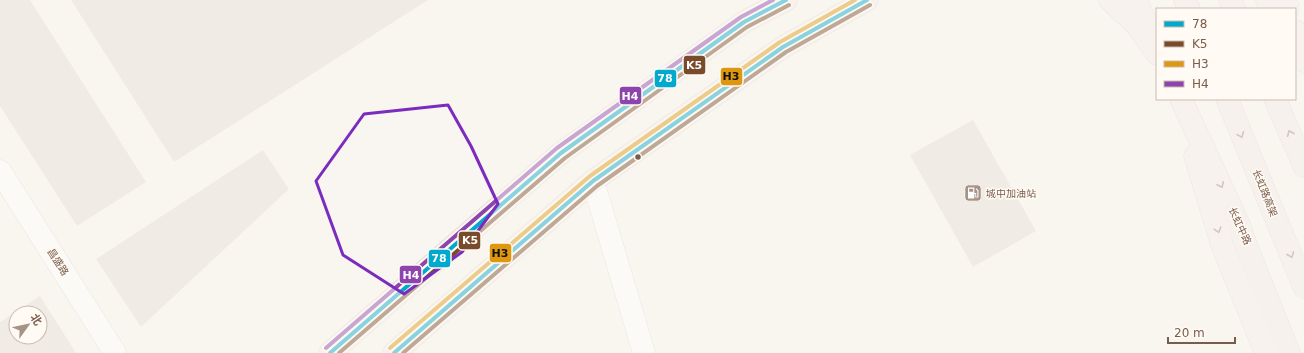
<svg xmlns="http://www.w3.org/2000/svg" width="1304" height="353" font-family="'DejaVu Sans','Noto Sans SC',sans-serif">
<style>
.building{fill:#e6ded7;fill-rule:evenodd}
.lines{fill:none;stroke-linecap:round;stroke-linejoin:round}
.minor-casing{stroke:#d7d1cb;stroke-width:23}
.primary-casing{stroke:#dad1cc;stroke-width:23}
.trunk-casing{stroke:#dad1cc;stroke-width:23}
.minor{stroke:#fefefd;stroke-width:22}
.primary{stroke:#f3eee8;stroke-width:22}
.trunk{stroke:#f2ece8;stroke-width:22}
.bus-1-casing{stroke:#fffaf3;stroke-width:7}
.bus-2-casing{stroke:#fffaf3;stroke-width:7}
.bus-3-casing{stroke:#fffaf3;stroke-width:7}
.bus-4-casing{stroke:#fffaf3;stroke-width:7}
.bus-1{stroke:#00a9ce;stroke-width:4}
.bus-2{stroke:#7a4b2a;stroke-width:4}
.bus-3{stroke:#de970f;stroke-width:4}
.bus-4{stroke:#8e44ad;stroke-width:4}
.oneway{stroke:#a48e83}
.oneway2{stroke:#a48f83}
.marked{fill:none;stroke:#7b2cbf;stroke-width:3;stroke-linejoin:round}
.bus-dot{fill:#7a5c4d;stroke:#fffaf3;stroke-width:1.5}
.labels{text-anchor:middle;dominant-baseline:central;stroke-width:3;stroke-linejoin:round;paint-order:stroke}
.poi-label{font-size:10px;fill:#7a5c4d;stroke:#fffaf3;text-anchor:start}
.street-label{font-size:10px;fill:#7a5c4d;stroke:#fffaf3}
.line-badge{stroke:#fffaf3;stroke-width:1.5}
.badge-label{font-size:11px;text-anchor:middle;font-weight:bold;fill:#fff}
.pale-badge-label{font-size:11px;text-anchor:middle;font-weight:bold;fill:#111}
</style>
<rect width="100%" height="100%" fill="#f9f5f0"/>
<path class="building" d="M0,0H30L146,182L77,226L0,106Z
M71,0H428L174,162Z
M973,120L1036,231L973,267L910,155Z
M263,150L289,189L141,327L96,259Z
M40,296L76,353H0V322ZM16,313H40V337H16Z"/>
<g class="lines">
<defs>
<path id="minor" d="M0,171L115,353
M593,181L644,353"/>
<path id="primary" d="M1110,0L1137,25L1157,54
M1136,0L1150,32
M1267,0L1272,9
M1286,0L1288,9
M1295,31L1304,61
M1181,99L1241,229
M1195,156L1222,245L1266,353
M330,353L561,153L744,22L786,0
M394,353L593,181L783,47L867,0"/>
<path id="trunk" d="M1185,0L1189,9
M1230,0L1235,9
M1227,99L1304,287
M1275,99L1304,166
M1233,212L1289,353"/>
</defs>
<use href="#minor" class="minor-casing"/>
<use href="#primary" class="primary-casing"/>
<use href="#trunk" class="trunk-casing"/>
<use href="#minor" class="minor"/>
<use href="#primary" class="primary"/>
<use href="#trunk" class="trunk"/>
<defs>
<path id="bus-1" d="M330,353L561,153L744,22L786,0
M394,353L593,181L783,47L867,0"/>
<path id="bus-2" d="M339,353L565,158L747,27L789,5
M403,353L597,186L786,52L870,5"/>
<path id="bus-3" d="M390,348L590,176L780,42L855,0"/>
<path id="bus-4" d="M326,348L557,148L741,17L773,0"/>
</defs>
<use href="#bus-1" class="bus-1-casing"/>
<use href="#bus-2" class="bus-2-casing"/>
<use href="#bus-3" class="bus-3-casing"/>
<use href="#bus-4" class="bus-4-casing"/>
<use href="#bus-1" class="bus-1"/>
<use href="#bus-2" class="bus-2"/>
<use href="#bus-3" class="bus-3"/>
<use href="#bus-4" class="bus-4"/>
</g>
<defs><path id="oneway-chevron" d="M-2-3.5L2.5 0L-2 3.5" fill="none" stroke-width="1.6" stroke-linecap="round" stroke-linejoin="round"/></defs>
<g class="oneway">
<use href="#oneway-chevron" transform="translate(1290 133) rotate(-113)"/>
<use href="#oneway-chevron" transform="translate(1241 135) rotate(68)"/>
<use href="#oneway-chevron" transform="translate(1291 255) rotate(68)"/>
</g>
<g class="oneway2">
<use href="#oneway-chevron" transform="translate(1221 185) rotate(65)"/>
<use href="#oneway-chevron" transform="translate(1218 230) rotate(73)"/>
</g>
<path d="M0 0H1304V353H0ZM448,105L471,146L498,204L462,252L404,294L343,255L316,181L364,114Z" fill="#f9f5f0" fill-opacity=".55" fill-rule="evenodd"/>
<path class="marked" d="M448,105L471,146L498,204L462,252L404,294L343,255L316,181L364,114Z"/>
<defs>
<symbol id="fuel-square" viewBox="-11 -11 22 22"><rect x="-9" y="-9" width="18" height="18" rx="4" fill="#a69286" stroke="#fffaf3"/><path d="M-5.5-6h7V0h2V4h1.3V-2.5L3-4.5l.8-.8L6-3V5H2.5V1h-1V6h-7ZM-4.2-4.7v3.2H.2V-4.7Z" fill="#fff"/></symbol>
</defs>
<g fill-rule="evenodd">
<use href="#fuel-square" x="963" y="183" width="20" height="20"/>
</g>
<circle class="bus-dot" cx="638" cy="157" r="3.5"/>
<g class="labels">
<g class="poi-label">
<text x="986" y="193">城中加油站</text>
</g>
<g class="street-label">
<text transform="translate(1265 193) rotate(68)">长虹路高架</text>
<text transform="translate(1240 226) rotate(65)">长虹中路</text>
<text transform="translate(58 262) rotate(58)">昌盛路</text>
</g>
</g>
<g class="line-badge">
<rect x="683" y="55" width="23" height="20" rx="4" fill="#7a4b2a"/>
<rect x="720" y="67" width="23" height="19" rx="4" fill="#de970f"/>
<rect x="654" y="69" width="23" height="19" rx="4" fill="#00a9ce"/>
<rect x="619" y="86" width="23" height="19" rx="4" fill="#8e44ad"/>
<rect x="458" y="231" width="23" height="19" rx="4" fill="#7a4b2a"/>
<rect x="489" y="243" width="23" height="20" rx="4" fill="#de970f"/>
<rect x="428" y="249" width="23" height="19" rx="4" fill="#00a9ce"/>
<rect x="399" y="265" width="23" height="19" rx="4" fill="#8e44ad"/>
</g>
<g class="badge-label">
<text x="694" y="69">K5</text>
<text x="665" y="82">78</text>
<text x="630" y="100">H4</text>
<text x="470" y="244">K5</text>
<text x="439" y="262">78</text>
<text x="411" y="279">H4</text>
</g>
<g class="pale-badge-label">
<text x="731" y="80">H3</text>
<text x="500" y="257">H3</text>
</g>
<rect x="1156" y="8" width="140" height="92" fill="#fffaf3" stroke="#cabbb1"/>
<rect x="1164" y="21" width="20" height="6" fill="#00a9ce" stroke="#cabbb1"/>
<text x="1192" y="28" font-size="12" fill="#7a5c4d">78</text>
<rect x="1164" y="41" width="20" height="6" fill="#7a4b2a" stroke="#cabbb1"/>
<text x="1192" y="48" font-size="12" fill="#7a5c4d">K5</text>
<rect x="1164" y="61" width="20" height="6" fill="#de970f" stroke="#cabbb1"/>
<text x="1192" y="68" font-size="12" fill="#7a5c4d">H3</text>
<rect x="1164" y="81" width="20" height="6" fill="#8e44ad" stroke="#cabbb1"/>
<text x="1192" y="88" font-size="12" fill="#7a5c4d">H4</text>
<g transform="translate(28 325) rotate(57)"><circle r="19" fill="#fffaf3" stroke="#cabbb1"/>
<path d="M0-3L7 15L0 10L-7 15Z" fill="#a69286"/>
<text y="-6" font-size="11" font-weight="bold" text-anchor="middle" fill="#7a5c4d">北</text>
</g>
<path d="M1168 337v6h67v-6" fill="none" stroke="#7a5c4d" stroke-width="2"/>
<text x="1174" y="337" font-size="12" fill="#7a5c4d" stroke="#fffaf3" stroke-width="3" paint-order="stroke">20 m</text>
</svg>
